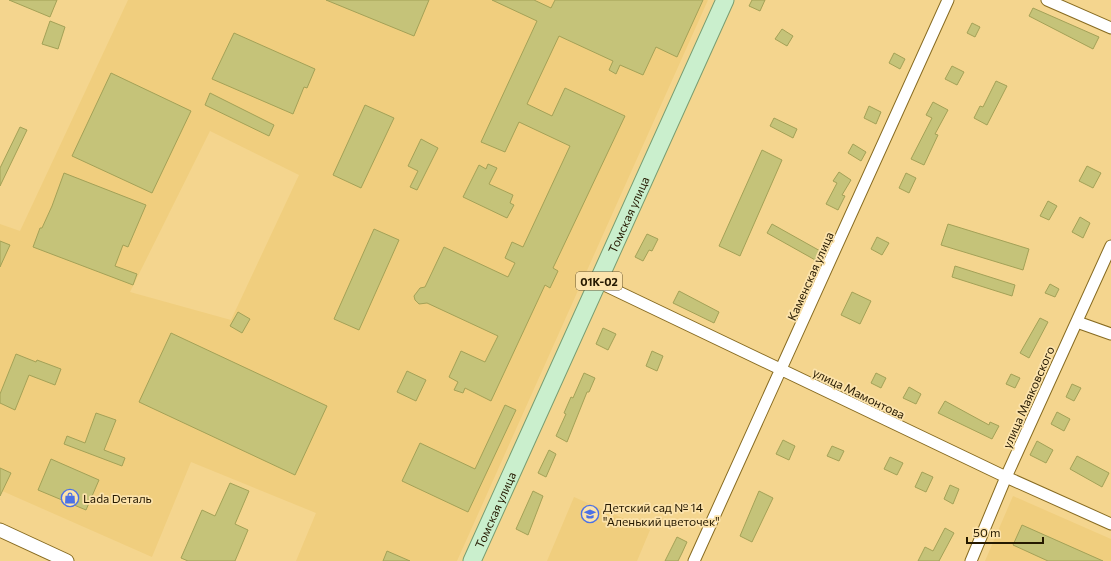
<svg xmlns="http://www.w3.org/2000/svg" width="1111" height="561" font-family="Commissioner,sans-serif">
<style>
.built{fill:#f0ce7e;fill-rule:evenodd}
.building{fill:#c5c379;stroke:#a3a157}
.lines{fill:none;stroke-linecap:round;stroke-linejoin:round}
.minor-casing{stroke:#876b21;stroke-width:13}
.tertiary-casing{stroke:#876b21;stroke-width:15}
.primary-casing{stroke:#799d70;stroke-width:19}
.minor{stroke:#fff;stroke-width:11}
.tertiary{stroke:#fff;stroke-width:13}
.primary{stroke:#caefcd;stroke-width:17}
.labels{text-anchor:middle;dominant-baseline:central;stroke-width:3.5;stroke-linejoin:round;paint-order:stroke}
.shield{fill:#fce3ab;stroke:#665633;stroke-width:1}
.shield-label{font-size:11px;font-weight:bold;fill:#251900}
.street-label{font-size:12px;fill:#251900;stroke:#fce3ab}
.poi-label{font-size:12px;fill:#251900;stroke:#fce3ab;text-anchor:start}
</style>
<rect width="100%" height="100%" fill="#f4d58e"/>
<path class="built" d="M128,0H708L457,561H296L316,513L191,462L152,557L0,490V224L20,231ZM210,131L299,175L231,320L130,292Z
M1013,496L1111,539V561H985Z
M574,497L650,530L637,561H547Z"/>
<path class="building" d="M9,0H57L50,17Z
M326,0H429L414,36Z
M492,0H534L551,8L555,0H703L677,57L656,47L643,75L620,65L616,74L609,70L613,61L559,36L527,104L552,116L565,88L625,116L553,268L558,271L550,288L545,285L491,401L465,388L463,393L454,390L458,382L449,377L461,351L485,362L498,336L427,303L419,304L415,300L414,296L420,288L425,287L444,247L508,277L515,263L505,258L512,242L523,247L570,146L519,122L505,152L481,142L537,21Z
M752,0H765L760,11L749,6Z
M1033,8L1099,37L1093,49L1029,16Z
M50,21L65,27L58,49L42,44Z
M972,23L980,27L975,37L967,33Z
M782,29L793,36L787,46L775,39Z
M234,33L315,69L307,88L304,87L293,114L212,79Z
M894,53L905,59L900,69L889,63Z
M952,66L964,72L957,85L945,79Z
M111,73L191,111L152,193L72,156Z
M996,81L1007,86L987,125L974,118L980,106L983,107Z
M210,93L274,125L269,136L205,105Z
M933,102L948,110L935,134L938,135L924,165L911,159L932,118L926,115Z
M365,105L394,118L361,188L333,175Z
M869,106L881,112L876,124L864,118Z
M774,118L797,129L793,138L770,126Z
M20,127L27,130L0,186V168Z
M421,139L438,148L417,190L410,187L418,171L408,166Z
M853,144L866,152L861,161L848,153Z
M762,150L782,160L740,256L719,246Z
M488,164L497,168L489,184L513,195L510,203L514,205L507,218L463,197L479,165L486,169Z
M1087,166L1101,173L1093,188L1079,181Z
M839,172L851,180L842,195L845,196L838,210L826,204L837,183L833,181Z
M64,173L146,205L128,247L123,245L115,266L137,274L133,285L33,247L40,228H42L52,206Z
M906,173L916,178L909,193L899,188Z
M1048,201L1057,206L1049,220L1040,216Z
M1080,217L1090,223L1083,238L1072,232Z
M772,224L822,252L817,261L767,233Z
M948,224L1029,249L1023,270L941,245Z
M374,229L399,240L359,330L334,319Z
M647,234L658,239L652,251L649,250L643,261L635,257Z
M877,237L889,243L882,255L871,249Z
M0,241L10,245L0,267Z
M955,266L1015,285L1012,296L952,277Z
M1050,284L1059,289L1055,297L1045,293Z
M679,291L719,312L714,323L673,303Z
M852,292L871,301L860,324L841,315Z
M238,312L250,319L242,333L230,326Z
M1040,318L1048,322L1029,358L1020,353Z
M603,328L616,334L608,350L596,344Z
M171,333L327,406L295,475L139,402Z
M652,351L663,356L657,371L646,366Z
M16,354L36,362L37,360L61,369L55,385L29,375L15,410L0,403V394Z
M407,371L426,380L416,401L397,392Z
M584,373L595,378L589,392H587L567,442L556,436L566,414L564,413L571,397L573,398Z
M876,373L886,378L881,388L871,383Z
M1011,374L1020,378L1015,388L1006,384Z
M1072,384L1081,388L1074,401L1066,397Z
M909,387L921,394L916,404L903,398Z
M945,401L989,425L990,422L999,426L992,439L938,413Z
M505,405L516,410L468,512L402,481L420,443L475,469Z
M1057,412L1070,419L1064,431L1051,424Z
M96,413L116,420L104,450L125,458L122,466L64,444L67,436L85,443Z
M783,440L795,446L789,460L776,454Z
M1037,441L1053,450L1046,463L1030,455Z
M832,446L844,451L839,461L827,456Z
M549,450L556,454L546,477L538,473Z
M1077,456L1109,473L1102,487L1070,469Z
M890,457L903,463L897,475L884,469Z
M51,459L99,480L86,510L38,490Z
M0,468L11,473L0,496Z
M922,472L933,477L926,492L915,487Z
M230,483L249,491L235,524L248,530L235,561H188L181,558L202,510L215,516Z
M950,485L959,489L953,504L944,499Z
M533,491L543,496L528,535L516,529Z
M759,491L773,498L752,542L740,536Z
M1022,525L1103,561H1048L1013,545Z
M945,528L954,533L939,561H918L925,547L933,551Z
M677,537L687,542L682,553L678,561H665Z
M387,551L410,561H383Z"/>
<g class="lines">
<defs>
<path id="minor" d="M1047,0L1111,28
M598,282L1006,477L1111,524
M1077,322L1111,334
M694,561L948,0
M971,561L1006,477L1111,246"/>
<path id="tertiary" d="M0,530L67,561"/>
<g id="primary">
<path id="s1" d="M472,561L725,0"/>
</g>
</defs>
<use href="#minor" class="minor-casing"/>
<use href="#tertiary" class="tertiary-casing"/>
<use href="#primary" class="primary-casing"/>
<use href="#minor" class="minor"/>
<use href="#tertiary" class="tertiary"/>
<use href="#primary" class="primary"/>
</g>
<defs>
<symbol id="shop-ring" viewBox="-11 -11 22 22"><circle r="9.5" fill="#fce3ab" stroke="#4c71e5" stroke-width="1.5"/><path d="M-5-2.5h2.3a2.7 3.5 0 0 1 5.4 0H5L5.5 6h-11ZM-1.5-2.5h3a1.5 2.3 0 0 0-3 0Z" fill="#4c71e5"/></symbol>
<symbol id="school-ring" viewBox="-11 -11 22 22"><circle r="9.5" fill="#fce3ab" stroke="#4c71e5" stroke-width="1.5"/><path d="M0-5L7-2L0 1L-7-2ZM-4 1L0 2.5L4 1V4Q0 6-4 4Z" fill="#4c71e5"/></symbol>
</defs>
<g fill-rule="evenodd">
<use href="#shop-ring" x="60" y="488" width="20" height="20"/>
<use href="#school-ring" x="580" y="504" width="20" height="20"/>
</g>
<g class="labels">
<rect class="shield" x="576" y="272" width="46" height="18" rx="3"/>
<g class="shield-label">
<text x="599" y="281">01К-02</text>
</g>
<g class="street-label">
<text stroke="none"><textPath href="#s1" startOffset="380">Томская улица</textPath></text>
<text transform="translate(810 276) rotate(-66)">Каменская улица</text>
<text transform="translate(859 393) rotate(26)">улица Мамонтова</text>
<text transform="translate(1028 397) rotate(-66)">улица Маяковского</text>
<text stroke="none"><textPath href="#s1" startOffset="56">Томская улица</textPath></text>
</g>
<g class="poi-label">
<text x="83" y="498">Lada Dеталь</text>
<text x="603" y="507">Детский сад № 14<tspan x="603" dy="14">"Аленький цветочек"</tspan></text>
</g>
</g>
<path d="M967 537v6h76v-6" fill="none" stroke="#251900" stroke-width="2"/>
<text x="973" y="537" font-size="12" fill="#251900" stroke="#fce3ab" stroke-width="3" paint-order="stroke">50 m</text>
</svg>
